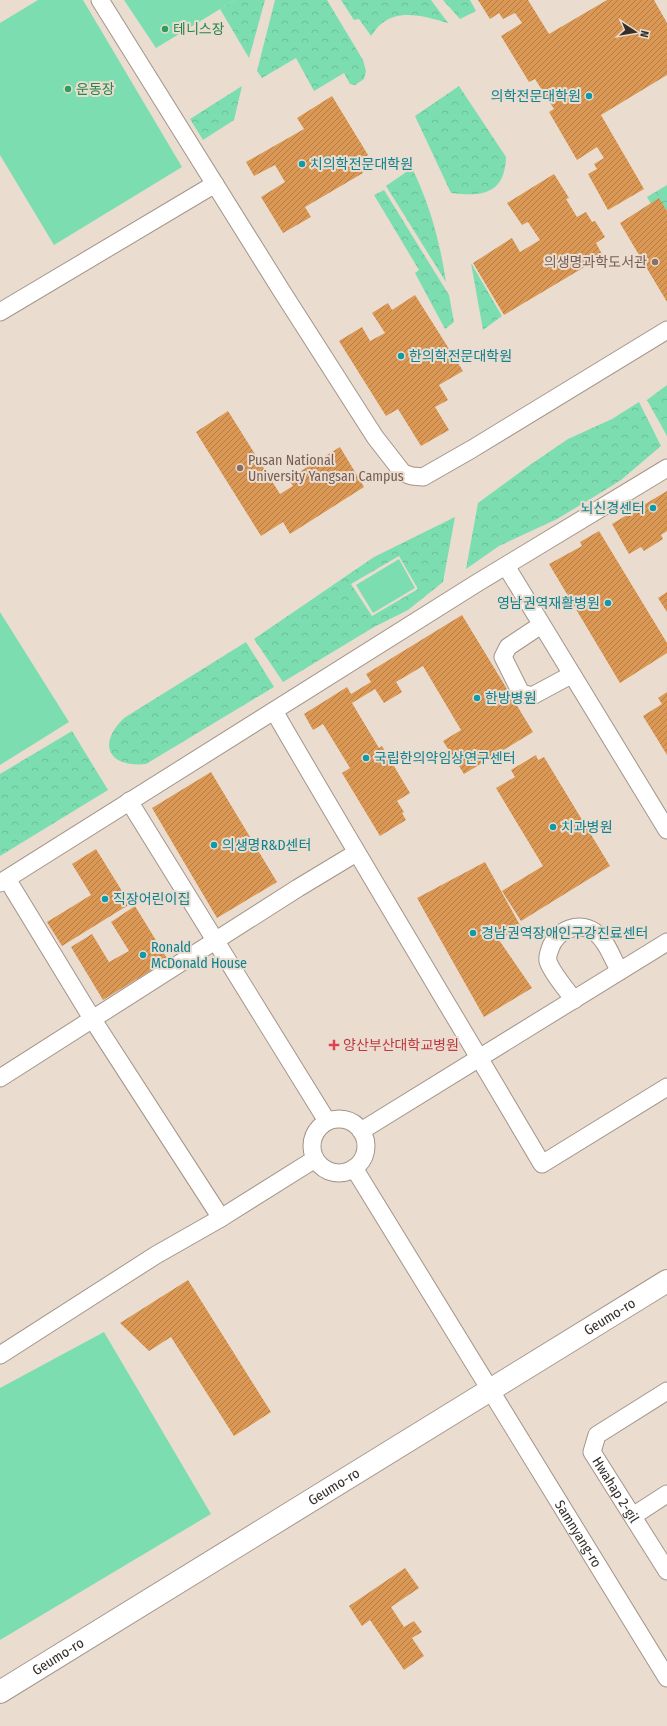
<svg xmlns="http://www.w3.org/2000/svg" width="667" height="1726" font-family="'Fira Sans Condensed','Noto Sans KR',sans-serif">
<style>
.grass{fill:#7cdeb0}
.park{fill:url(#park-crowns);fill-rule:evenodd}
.building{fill:url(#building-hatch)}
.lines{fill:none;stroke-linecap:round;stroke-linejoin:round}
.minor-casing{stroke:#a39589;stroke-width:19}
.major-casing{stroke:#a39589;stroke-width:24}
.minor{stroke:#fff;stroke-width:17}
.major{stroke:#fff;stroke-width:22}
.leisure-dot{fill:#2e9e5b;stroke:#eadccf;stroke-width:1.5}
.culture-dot{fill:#0f9aa8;stroke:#eadccf;stroke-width:1.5}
.education-dot{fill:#8d6e63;stroke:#eadccf;stroke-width:1.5}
.health-dot{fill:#e0444e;stroke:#eadccf;stroke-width:1.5}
.labels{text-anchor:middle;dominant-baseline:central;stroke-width:4;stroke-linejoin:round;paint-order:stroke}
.leisure-label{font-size:14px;fill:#27864d;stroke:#eadccf;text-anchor:start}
.culture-label{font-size:14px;fill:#0d838f;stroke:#eadccf;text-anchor:start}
.education-label{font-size:14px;fill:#785e54;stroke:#eadccf;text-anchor:end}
.health-label{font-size:14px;fill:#be3a42;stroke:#eadccf;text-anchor:start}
.street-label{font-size:14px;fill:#342f2a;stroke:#eadccf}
</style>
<defs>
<pattern id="park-crowns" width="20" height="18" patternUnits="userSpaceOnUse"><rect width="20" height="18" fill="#7cdeb0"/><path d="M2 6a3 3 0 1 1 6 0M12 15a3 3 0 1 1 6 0" fill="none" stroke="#6cbf98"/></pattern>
<pattern id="building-hatch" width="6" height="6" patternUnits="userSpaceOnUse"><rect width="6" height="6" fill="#db9854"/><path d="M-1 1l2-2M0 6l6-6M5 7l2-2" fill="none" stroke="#b27c46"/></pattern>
</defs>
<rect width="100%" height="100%" fill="#eadccf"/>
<path class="grass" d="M38,0H83L182,167L54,245L0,155V23Z
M124,0H235L156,48Z
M399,559L415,588L373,613L356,585Z
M0,612L69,722L0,765Z
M104,1332L211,1514L0,1640V1388Z"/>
<path class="park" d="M235,0H265L249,58L220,9Z
M275,0H327L363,60L366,71L364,79L355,85L350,84L344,73L314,91L296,58L262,78L257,71Z
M341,0H431L448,23C427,17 400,8 381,24C377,27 374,32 371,36L359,19L354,20Z
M443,0H470L476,11L460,19Z
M242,86L234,120L203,140L190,119Z
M459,86L506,157C505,194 482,197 451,193L415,116Z
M412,168C430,205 440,242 446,282L386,186Z
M667,185V211L659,199L651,204L647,197Z
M384,190L449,295L454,322L445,329L415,273L419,270L374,195Z
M471,263L502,316L483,330Z
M667,385V436L647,400Z
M639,402L661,446L621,480L597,495L557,519L499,546L466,569L478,503L527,467L568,439L612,419Z
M455,517L443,582L408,610L374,627L283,682L254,639L374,557ZM399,556L418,589L372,616L351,584Z
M246,642L274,687L146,764C108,768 97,744 124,718Z
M72,731L108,790L0,856V774Z"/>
<path class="building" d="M478,0H528L549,34L607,0H654L667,23V75L601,115L644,189L608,210L588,174L597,169L594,164L604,158L597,147L577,160L549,112L554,109L535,79L529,82L501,36L522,23L515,13L503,19L499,13L490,19Z
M332,96L368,155L357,162L363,173L305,207L311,217L283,233L261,197L285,182L275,165L254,176L246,162L304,129L297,118Z
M554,174L569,198L566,199L577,217L586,212L592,222L595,221L605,237L596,243L603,256L504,315L473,263L512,238L520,252L540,240L528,222L522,225L507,203Z
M659,198L667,211V302L620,223Z
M415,295L463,371L439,385L448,400L435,407L449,430L421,446L398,409L386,416L339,341L362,327L370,341L385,333L372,313L388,303L392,310Z
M228,411L280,494L293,486L288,479L340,447L364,487L290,534L283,522L261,536L196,432Z
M667,491V531L661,535L663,539L644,551L641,547L629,554L612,524Z
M599,531L667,643V653L620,683L549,564L582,546L580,542Z
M667,592V612L658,598Z
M462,615L533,732L464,774L443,741L461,730L423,666L396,682L402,692L384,703L375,689L352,703L379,748L382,746L410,793L397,801L404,812L402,813L406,820L380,836L342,773L350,768L323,724L313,730L304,714L347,687L351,694L371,682L366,674Z
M667,692V755L643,716L662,704L658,698Z
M536,755L538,760L544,757L610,866L521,921L502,891L543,866L496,788L515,777L511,770Z
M211,772L277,882L217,918L152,808Z
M96,849L130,904L62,946L47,922L91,895L72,864Z
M485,862L521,927L499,940L532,988L484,1017L417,898Z
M135,906L168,960L103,1000L71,947L92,934L109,962L129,951L111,922Z
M188,1280L271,1412L234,1436L171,1337L149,1351L120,1323Z
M405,1568L419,1588L391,1607L404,1627L414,1621L422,1632L412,1638L424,1656L404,1670L370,1620L362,1626L349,1606Z"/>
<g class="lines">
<defs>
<g id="minor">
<path d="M100,0L281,290L375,437L403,473L412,476L423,477L472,449L667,330"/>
<path d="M0,312L215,184"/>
<path d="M506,566L667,830"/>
<path d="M541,625L508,647L503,657L521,693L532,696L571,675"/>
<path d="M274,711C362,863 453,1013 542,1164L667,1087"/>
<path d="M129,801L327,1121"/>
<path d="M7,879L93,1020L221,1218"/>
<path d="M0,883L477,583L667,468"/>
<path d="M574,1000C567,990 551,972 548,961C547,957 549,952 550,949C556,930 581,919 597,934C608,943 612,959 620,971"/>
<path d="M0,1078L298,888L356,853"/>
<circle cx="339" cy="1146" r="27"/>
<path d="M361,1131L667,942"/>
<path id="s1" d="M354,1168L667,1678"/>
<path d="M0,1355L156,1255L221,1218L315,1159"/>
<path id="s2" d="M667,1391L597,1435L592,1452L667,1571"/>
<path d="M633,1516L667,1494"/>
</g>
<g id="major">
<path id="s3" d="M0,1692L667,1281"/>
</g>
</defs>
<use href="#minor" class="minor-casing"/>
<use href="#major" class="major-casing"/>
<use href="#minor" class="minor"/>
<use href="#major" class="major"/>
</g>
<g class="leisure-dot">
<circle cx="165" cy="29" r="4"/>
<circle cx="68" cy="89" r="4"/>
</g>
<g class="culture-dot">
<circle cx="589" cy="96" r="4"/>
<circle cx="302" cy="164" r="4"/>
<circle cx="401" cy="356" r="4"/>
<circle cx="653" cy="508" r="4"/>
<circle cx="608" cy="603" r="4"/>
<circle cx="477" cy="698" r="4"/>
<circle cx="366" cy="758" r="4"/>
<circle cx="553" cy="827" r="4"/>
<circle cx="214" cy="845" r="4"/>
<circle cx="105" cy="899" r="4"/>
<circle cx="473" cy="933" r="4"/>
<circle cx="143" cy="955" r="4"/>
</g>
<g class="education-dot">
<circle cx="655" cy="262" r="4"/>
<circle cx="240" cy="468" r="4"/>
</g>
<path class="health-dot" d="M332 1039h4v4h4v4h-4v4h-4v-4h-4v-4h4z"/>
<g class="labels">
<g class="leisure-label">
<text x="173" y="29">테니스장</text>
<text x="76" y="89">운동장</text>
</g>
<g class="culture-label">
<text x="581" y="96" text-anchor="end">의학전문대학원</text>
<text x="310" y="164">치의학전문대학원</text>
<text x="409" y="356">한의학전문대학원</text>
<text x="645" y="508" text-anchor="end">뇌신경센터</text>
<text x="600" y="603" text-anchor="end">영남권역재활병원</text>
<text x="485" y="698">한방병원</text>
<text x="374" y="758">국립한의약임상연구센터</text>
<text x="561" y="827">치과병원</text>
<text x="222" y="845">의생명R&amp;D센터</text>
<text x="113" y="899">직장어린이집</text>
<text x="481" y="933">경남권역장애인구강진료센터</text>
<text x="151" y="947">Ronald<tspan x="151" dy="16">McDonald House</tspan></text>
</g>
<g class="education-label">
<text x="647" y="262">의생명과학도서관</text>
<text x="248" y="460" text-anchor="start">Pusan National<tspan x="248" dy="16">University Yangsan Campus</tspan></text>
</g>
<g class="health-label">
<text x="343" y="1045">양산부산대학교병원</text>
</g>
<g class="street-label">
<text stroke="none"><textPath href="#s3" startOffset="716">Geumo-ro</textPath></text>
<text stroke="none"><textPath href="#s3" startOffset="392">Geumo-ro</textPath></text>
<text stroke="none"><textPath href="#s2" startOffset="145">Hwahap 2-gil</textPath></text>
<text stroke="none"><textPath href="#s1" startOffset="429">Samnyang-ro</textPath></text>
<text stroke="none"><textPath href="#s3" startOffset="68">Geumo-ro</textPath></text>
</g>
</g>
<g transform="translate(635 32) rotate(102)" stroke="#eadccf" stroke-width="3" paint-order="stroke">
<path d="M0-3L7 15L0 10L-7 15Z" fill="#342f2a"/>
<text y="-6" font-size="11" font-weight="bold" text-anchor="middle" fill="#342f2a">N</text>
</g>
</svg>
